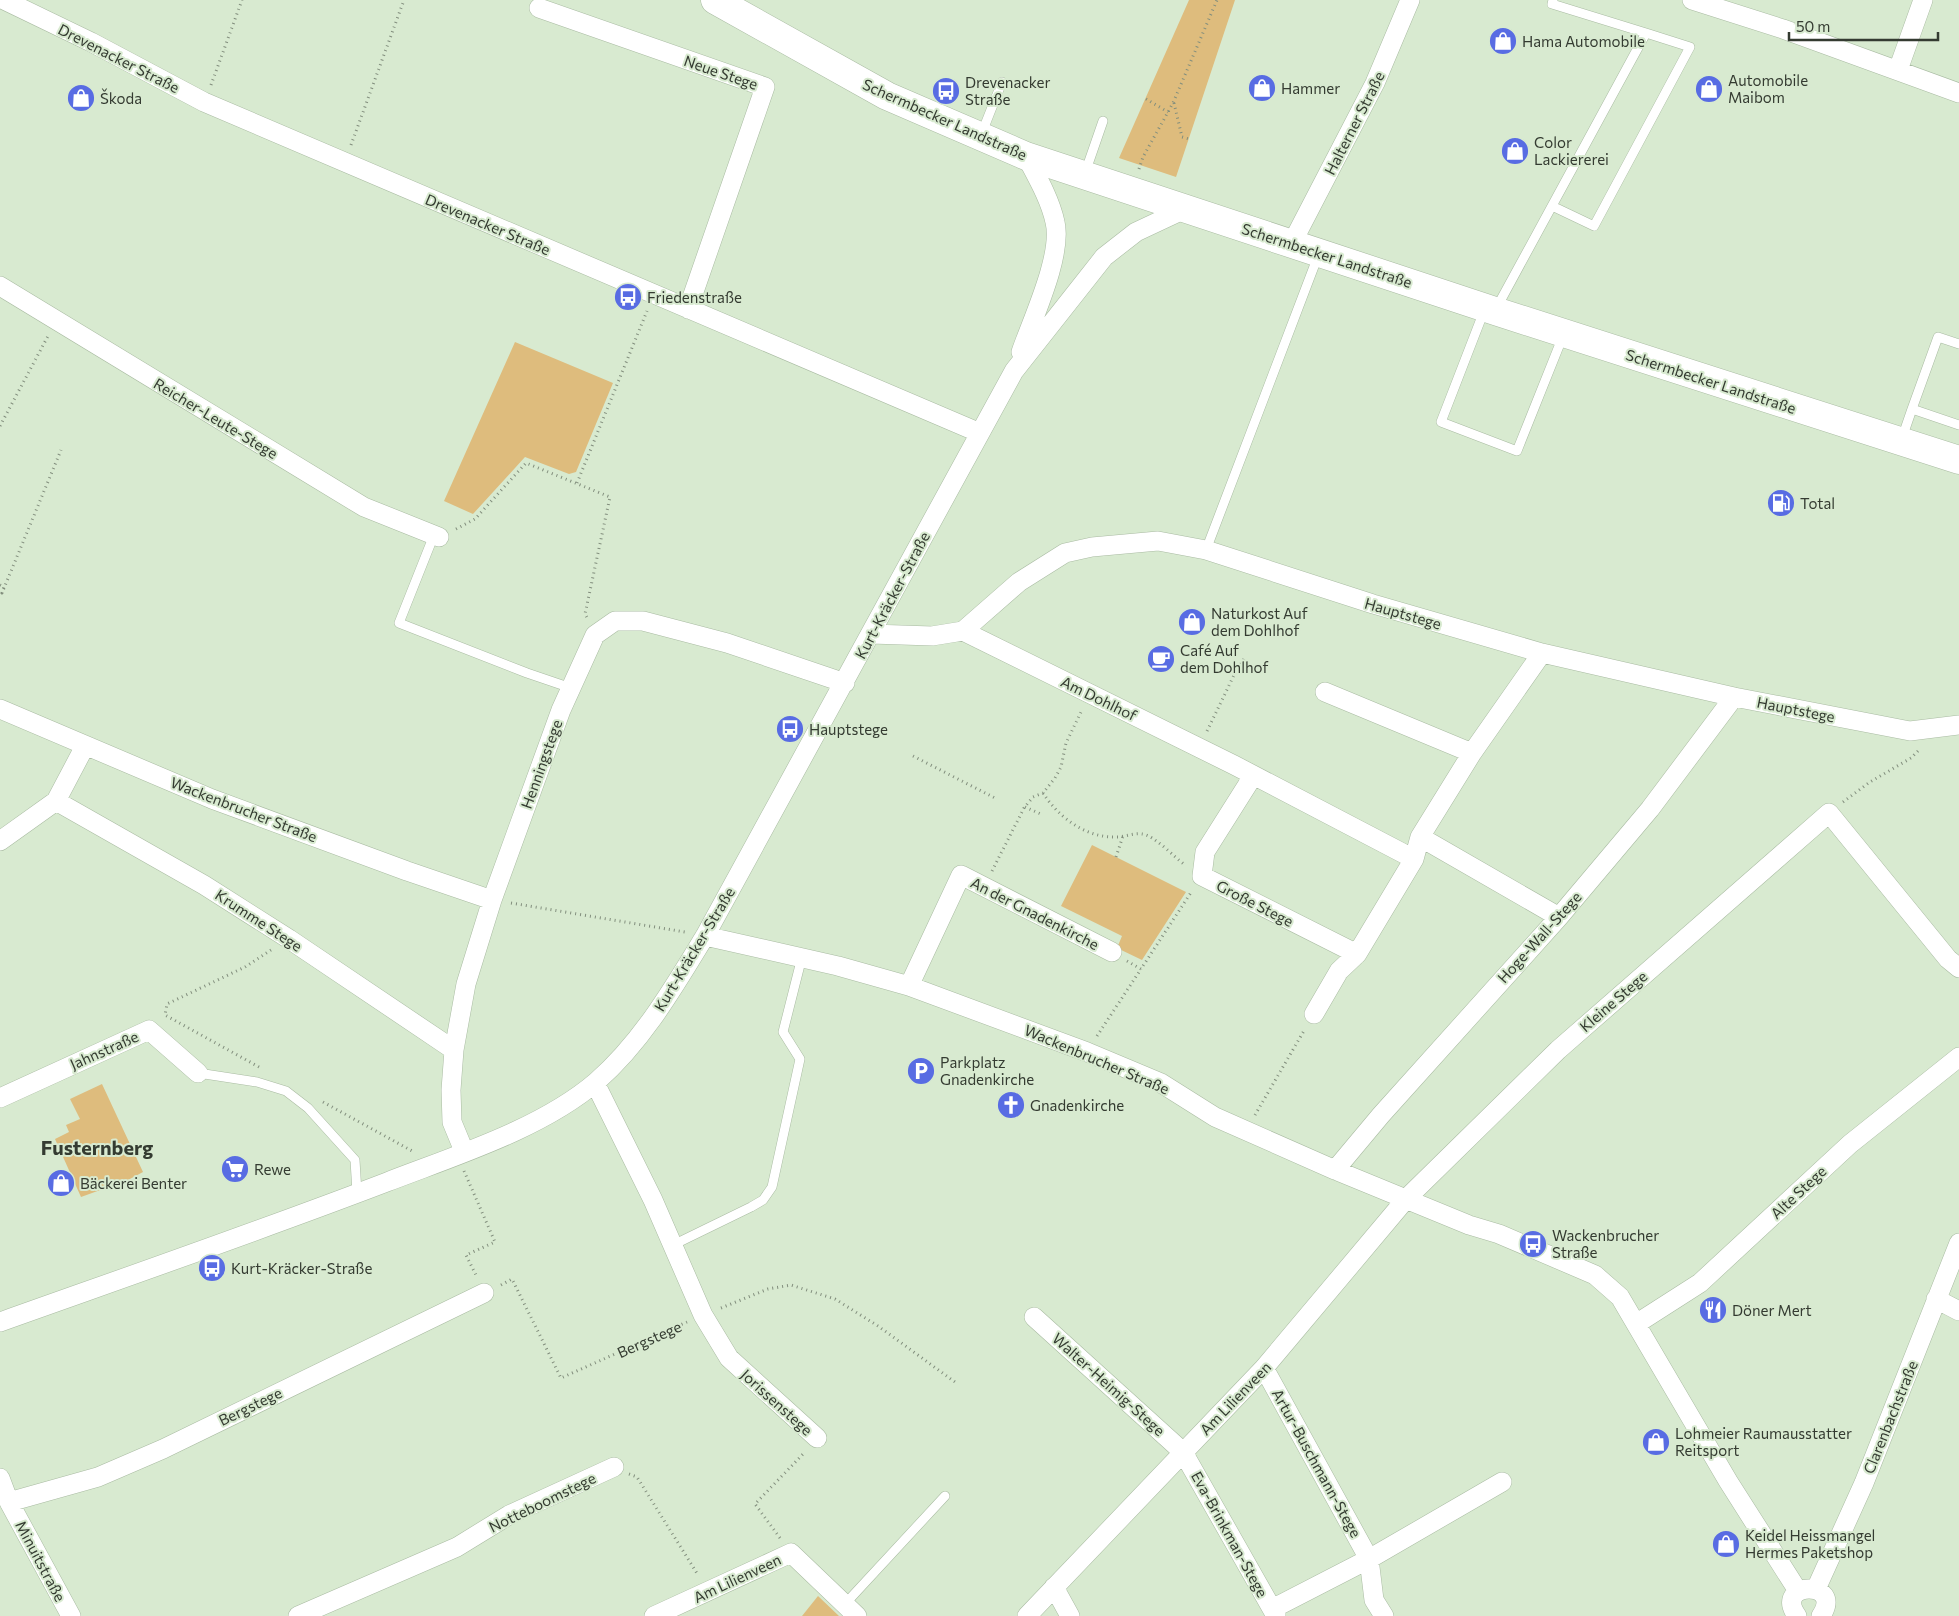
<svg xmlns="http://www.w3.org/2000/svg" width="1959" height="1616" font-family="Commissioner,sans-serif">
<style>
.green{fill:#debc7d}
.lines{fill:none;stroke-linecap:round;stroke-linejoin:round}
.service-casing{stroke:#a9bba2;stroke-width:10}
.minor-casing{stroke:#a9bba2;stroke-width:20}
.primary-casing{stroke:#a9bba2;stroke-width:29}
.path{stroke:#828e7d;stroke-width:3;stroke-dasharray:1 4;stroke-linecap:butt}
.service{stroke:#fff;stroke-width:9}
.minor{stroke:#fff;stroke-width:19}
.primary{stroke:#fff;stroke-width:28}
.labels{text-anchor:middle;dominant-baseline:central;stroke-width:4;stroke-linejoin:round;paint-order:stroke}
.poi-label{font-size:15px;fill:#343b31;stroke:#d8ead0;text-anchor:start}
.street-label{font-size:15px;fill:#343b31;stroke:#d8ead0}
.district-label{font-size:20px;font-weight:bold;fill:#343b31;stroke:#d8ead0}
</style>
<rect width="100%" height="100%" fill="#d8ead0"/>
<path class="green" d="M1189,0H1235L1176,177L1119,158Z
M515,342L613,383L576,472L569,474L525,457L473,514L444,501Z
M1092,845L1186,892L1142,960L1117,948L1122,936L1061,906Z
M102,1084L143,1172L128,1180L81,1197L55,1139L69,1132L66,1125L80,1119L70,1099Z
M818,1596L839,1616H802Z"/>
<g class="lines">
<defs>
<path id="service" d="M981,135L1002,82
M1085,173L1103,121
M1552,206L1594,226L1690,47L1646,33
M1497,307L1646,33L1552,4L1553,0
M1484,311L1441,422L1517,451L1563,336
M1912,409L1938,337L1959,344
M1902,438L1912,409L1959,425
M434,535L399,623L527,673L571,688
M1206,550L1318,256
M198,1073L257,1082L286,1091L308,1108L355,1160L357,1193
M673,1245L751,1207L763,1200L772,1187L800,1059L783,1032L802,957
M845,1604L945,1496"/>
<path id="minor" d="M4,0L91,42L204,102L980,433
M1692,0L1783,29L1959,93
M539,8L765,87L688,309
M1898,70L1923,0
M1292,243L1375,83L1410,0
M0,286L364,507L439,537
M1021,352C1032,320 1063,255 1055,222C1050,199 1037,177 1026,156
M963,631L1234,765L1414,859
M871,634L932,636L963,631L1019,582L1065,553L1092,547L1158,541L1206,550L1373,604L1542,653L1734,697L1910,731L1959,725
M1325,692L1472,753
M0,709L212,799L407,871L492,900
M1253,776L1205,852L1202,876L1357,954
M56,801L204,885L289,939L454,1050
M1420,837L1559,917
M0,841L56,801L85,746
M705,936L838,966L909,986L1087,1052L1161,1083L1215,1117L1335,1170L1469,1225L1499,1234L1595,1275L1620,1297L1728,1481L1798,1591
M909,986L961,875L1112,952
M1314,1014L1339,971L1357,954L1414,859L1420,837L1472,753L1542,653
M595,1083L653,1200L703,1315L729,1358L817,1438
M0,1098L149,1030L198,1073
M464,1151L452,1122L451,1090L454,1050L466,984L492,900L561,710L595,635L615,621H643L727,643L845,683
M1335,1170L1381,1115L1559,917L1650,809L1734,697
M1936,1299L1959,1311
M1034,1317L1183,1452L1276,1616
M0,1322C129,1276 259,1231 387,1182C454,1156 541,1129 596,1082C642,1042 674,987 705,936L1014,371L1104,257L1136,232L1185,209
M1636,1324L1700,1283L1850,1144L1959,1057
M1264,1368L1369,1559L1272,1609
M0,1478L9,1502L71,1616
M9,1502L98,1477L163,1449L484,1293
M1054,1587L1070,1616
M1816,1589L1864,1483L1959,1243
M298,1616L457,1547L509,1515L614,1467
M654,1616L791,1553L857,1616
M1027,1616L1264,1368L1406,1199L1558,1050L1829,813L1948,959L1959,968
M1384,1616L1374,1600L1369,1559L1502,1482
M1797,1616C1772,1581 1845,1579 1821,1616"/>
<path id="primary" d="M715,0L887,96L1026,156L1495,311L1959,460"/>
</defs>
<use href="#service" class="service-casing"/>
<use href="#minor" class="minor-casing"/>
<use href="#primary" class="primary-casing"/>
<path class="path" d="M211,85L242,0
M1146,99L1168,112
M1174,103L1182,137L1189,139
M351,145L404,0
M1139,169L1143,157L1173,103L1217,0
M0,426L48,336
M577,483L647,311
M456,529L475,519L526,463L610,497L585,614L588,619
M0,585L4,587L2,593L61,450
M1207,731L1235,673L1246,656
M913,756L995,798
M1043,793C1059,818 1087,839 1119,837C1127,836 1134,833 1142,834C1154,835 1174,857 1185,865
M1843,802L1870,782L1911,758L1920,749
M1025,807L1043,815
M1116,857L1123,836
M992,871L1024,808L1033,797L1043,793L1055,778L1061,767L1066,743L1082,710
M511,903L685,932
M1127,961L1141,969L1192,891
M1097,1036L1141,969
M259,1067L165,1015L167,1004L245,967L271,950
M323,1102L414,1152
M1255,1115L1305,1029
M464,1171L495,1242L466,1255L477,1277
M501,1285L512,1279L561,1378L687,1322
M721,1308L768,1289L791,1285L835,1299L878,1326L955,1382
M629,1474L637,1477L698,1575
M780,1538L755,1504L805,1452"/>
<use href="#service" class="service"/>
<use href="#minor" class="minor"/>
<use href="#primary" class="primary"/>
</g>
<defs>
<symbol id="shop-disc" viewBox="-11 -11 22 22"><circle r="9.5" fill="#586ce3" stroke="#d8ead0"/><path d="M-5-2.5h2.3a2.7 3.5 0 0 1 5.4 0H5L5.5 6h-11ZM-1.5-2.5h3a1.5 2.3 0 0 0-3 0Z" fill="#fff"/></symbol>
<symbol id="bus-disc" viewBox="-11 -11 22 22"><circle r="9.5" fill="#586ce3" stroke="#d8ead0"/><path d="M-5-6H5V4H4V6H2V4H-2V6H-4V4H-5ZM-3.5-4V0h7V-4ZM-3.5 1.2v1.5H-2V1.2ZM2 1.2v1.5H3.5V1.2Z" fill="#fff"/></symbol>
<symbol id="fuel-disc" viewBox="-11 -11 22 22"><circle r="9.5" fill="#586ce3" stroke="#d8ead0"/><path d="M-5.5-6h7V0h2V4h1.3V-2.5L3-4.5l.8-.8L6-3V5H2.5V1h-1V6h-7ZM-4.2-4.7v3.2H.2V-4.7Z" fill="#fff"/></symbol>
<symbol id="cafe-disc" viewBox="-11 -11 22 22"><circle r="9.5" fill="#586ce3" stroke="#d8ead0"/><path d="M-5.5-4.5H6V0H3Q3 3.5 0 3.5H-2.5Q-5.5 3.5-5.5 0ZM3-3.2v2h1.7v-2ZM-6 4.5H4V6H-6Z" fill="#fff"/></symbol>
<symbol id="parking-disc" viewBox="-11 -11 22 22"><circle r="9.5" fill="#586ce3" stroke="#d8ead0"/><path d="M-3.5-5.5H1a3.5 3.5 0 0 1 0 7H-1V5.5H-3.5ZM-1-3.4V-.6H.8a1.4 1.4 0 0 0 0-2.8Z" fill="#fff"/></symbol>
<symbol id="church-disc" viewBox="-11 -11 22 22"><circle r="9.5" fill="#586ce3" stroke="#d8ead0"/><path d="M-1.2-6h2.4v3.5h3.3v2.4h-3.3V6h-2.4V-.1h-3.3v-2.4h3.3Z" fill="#fff"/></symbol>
<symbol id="supermarket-disc" viewBox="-11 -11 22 22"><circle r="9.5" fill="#586ce3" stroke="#d8ead0"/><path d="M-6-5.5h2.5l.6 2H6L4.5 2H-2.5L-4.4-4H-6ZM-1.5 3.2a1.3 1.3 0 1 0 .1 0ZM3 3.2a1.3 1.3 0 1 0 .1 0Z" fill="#fff"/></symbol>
<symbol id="restaurant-disc" viewBox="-11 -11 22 22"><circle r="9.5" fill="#586ce3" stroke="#d8ead0"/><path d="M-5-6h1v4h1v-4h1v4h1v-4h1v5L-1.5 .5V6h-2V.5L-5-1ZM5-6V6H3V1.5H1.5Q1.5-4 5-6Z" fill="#fff"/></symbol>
</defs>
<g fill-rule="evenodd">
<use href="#shop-disc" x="1487" y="25" width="32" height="32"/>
<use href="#shop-disc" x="1246" y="72" width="32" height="32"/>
<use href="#shop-disc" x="1693" y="73" width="32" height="32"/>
<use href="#bus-disc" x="930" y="75" width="32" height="32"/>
<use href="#shop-disc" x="65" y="82" width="32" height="32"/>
<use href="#shop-disc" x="1499" y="135" width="32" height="32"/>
<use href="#bus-disc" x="612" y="281" width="32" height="32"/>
<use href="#fuel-disc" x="1765" y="487" width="32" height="32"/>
<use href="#shop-disc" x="1176" y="606" width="32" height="32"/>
<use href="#cafe-disc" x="1145" y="643" width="32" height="32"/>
<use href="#bus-disc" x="774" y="713" width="32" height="32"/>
<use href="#parking-disc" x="905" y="1055" width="32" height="32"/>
<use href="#church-disc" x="995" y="1089" width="32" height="32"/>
<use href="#supermarket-disc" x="219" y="1153" width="32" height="32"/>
<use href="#shop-disc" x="45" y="1167" width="32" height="32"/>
<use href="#bus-disc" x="1517" y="1228" width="32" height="32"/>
<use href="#bus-disc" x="196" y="1252" width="32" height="32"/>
<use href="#restaurant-disc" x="1697" y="1294" width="32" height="32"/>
<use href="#shop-disc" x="1640" y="1426" width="32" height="32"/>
<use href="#shop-disc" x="1710" y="1528" width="32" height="32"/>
</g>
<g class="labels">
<g class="poi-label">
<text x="1522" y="41">Hama Automobile</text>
<text x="1728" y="80">Automobile<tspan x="1728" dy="17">Maibom</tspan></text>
<text x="965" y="82">Drevenacker<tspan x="965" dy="17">Straße</tspan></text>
<text x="1281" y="88">Hammer</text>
<text x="100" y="98">Škoda</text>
<text x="1534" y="142">Color<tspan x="1534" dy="17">Lackiererei</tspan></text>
<text x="647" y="297">Friedenstraße</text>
<text x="1800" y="503">Total</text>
<text x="1211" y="613">Naturkost Auf<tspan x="1211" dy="17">dem Dohlhof</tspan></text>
<text x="1180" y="650">Café Auf<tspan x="1180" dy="17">dem Dohlhof</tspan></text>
<text x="809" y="729">Hauptstege</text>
<text x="940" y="1062">Parkplatz<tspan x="940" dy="17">Gnadenkirche</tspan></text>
<text x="1030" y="1105">Gnadenkirche</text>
<text x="254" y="1169">Rewe</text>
<text x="80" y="1183">Bäckerei Benter</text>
<text x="1552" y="1235">Wackenbrucher<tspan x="1552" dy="17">Straße</tspan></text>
<text x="231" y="1268">Kurt-Kräcker-Straße</text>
<text x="1732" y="1310">Döner Mert</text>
<text x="1675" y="1433">Lohmeier Raumausstatter<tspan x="1675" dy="17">Reitsport</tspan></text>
<text x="1745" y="1535">Keidel Heissmangel<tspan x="1745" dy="17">Hermes Paketshop</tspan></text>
</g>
<g class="street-label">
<text transform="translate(119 58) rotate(27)">Drevenacker Straße</text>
<text transform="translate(721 72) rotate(19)">Neue Stege</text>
<text transform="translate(945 119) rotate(24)">Schermbecker Landstraße</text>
<text transform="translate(1354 123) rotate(-63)">Halterner Straße</text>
<text transform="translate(488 224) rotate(23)">Drevenacker Straße</text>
<text transform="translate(1327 255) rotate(18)">Schermbecker Landstraße</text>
<text transform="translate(1711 381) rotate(18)">Schermbecker Landstraße</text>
<text transform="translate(216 418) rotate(31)">Reicher-Leute-Stege</text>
<text transform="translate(892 595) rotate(-62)">Kurt-Kräcker-Straße</text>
<text transform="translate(1403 613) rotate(16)">Hauptstege</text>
<text transform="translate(1099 698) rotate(26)">Am Dohlhof</text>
<text transform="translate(1796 709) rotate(11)">Hauptstege</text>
<text transform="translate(541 764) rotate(-70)">Henningstege</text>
<text transform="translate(244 809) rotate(21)">Wackenbrucher Straße</text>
<text transform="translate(1255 903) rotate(27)">Große Stege</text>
<text transform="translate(1035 913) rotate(27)">An der Gnadenkirche</text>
<text transform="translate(259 920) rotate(33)">Krumme Stege</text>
<text transform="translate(1539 937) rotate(-48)">Hoge-Wall-Stege</text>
<text transform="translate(694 949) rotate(-59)">Kurt-Kräcker-Straße</text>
<text transform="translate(1613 1001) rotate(-41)">Kleine Stege</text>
<text transform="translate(104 1050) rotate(-24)">Jahnstraße</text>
<text transform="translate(1097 1059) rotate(23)">Wackenbrucher Straße</text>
<text transform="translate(1798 1192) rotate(-43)">Alte Stege</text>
<text transform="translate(649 1339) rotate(-24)">Bergstege</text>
<text transform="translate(1109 1384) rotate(42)">Walter-Heimig-Stege</text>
<text transform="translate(1235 1398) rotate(-46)">Am Lilienveen</text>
<text transform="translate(777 1402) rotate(42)">Jorissenstege</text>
<text transform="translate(250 1406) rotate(-26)">Bergstege</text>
<text transform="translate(1890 1417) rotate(-68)">Clarenbachstraße</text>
<text transform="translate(1317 1463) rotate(61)">Artur-Buschmann-Stege</text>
<text transform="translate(542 1502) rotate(-26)">Notteboomstege</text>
<text transform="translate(1230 1534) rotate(61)">Eva-Brinkman-Stege</text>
<text transform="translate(41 1561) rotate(62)">Minuitstraße</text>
<text transform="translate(737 1578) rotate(-25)">Am Lilienveen</text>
</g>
<g class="district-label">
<text x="97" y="1147">Fusternberg</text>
</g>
</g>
<path d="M1789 32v8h149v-8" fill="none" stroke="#343b31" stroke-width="2.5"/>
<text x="1796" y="32" font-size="15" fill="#343b31" stroke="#d8ead0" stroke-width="4" paint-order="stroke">50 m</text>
</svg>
